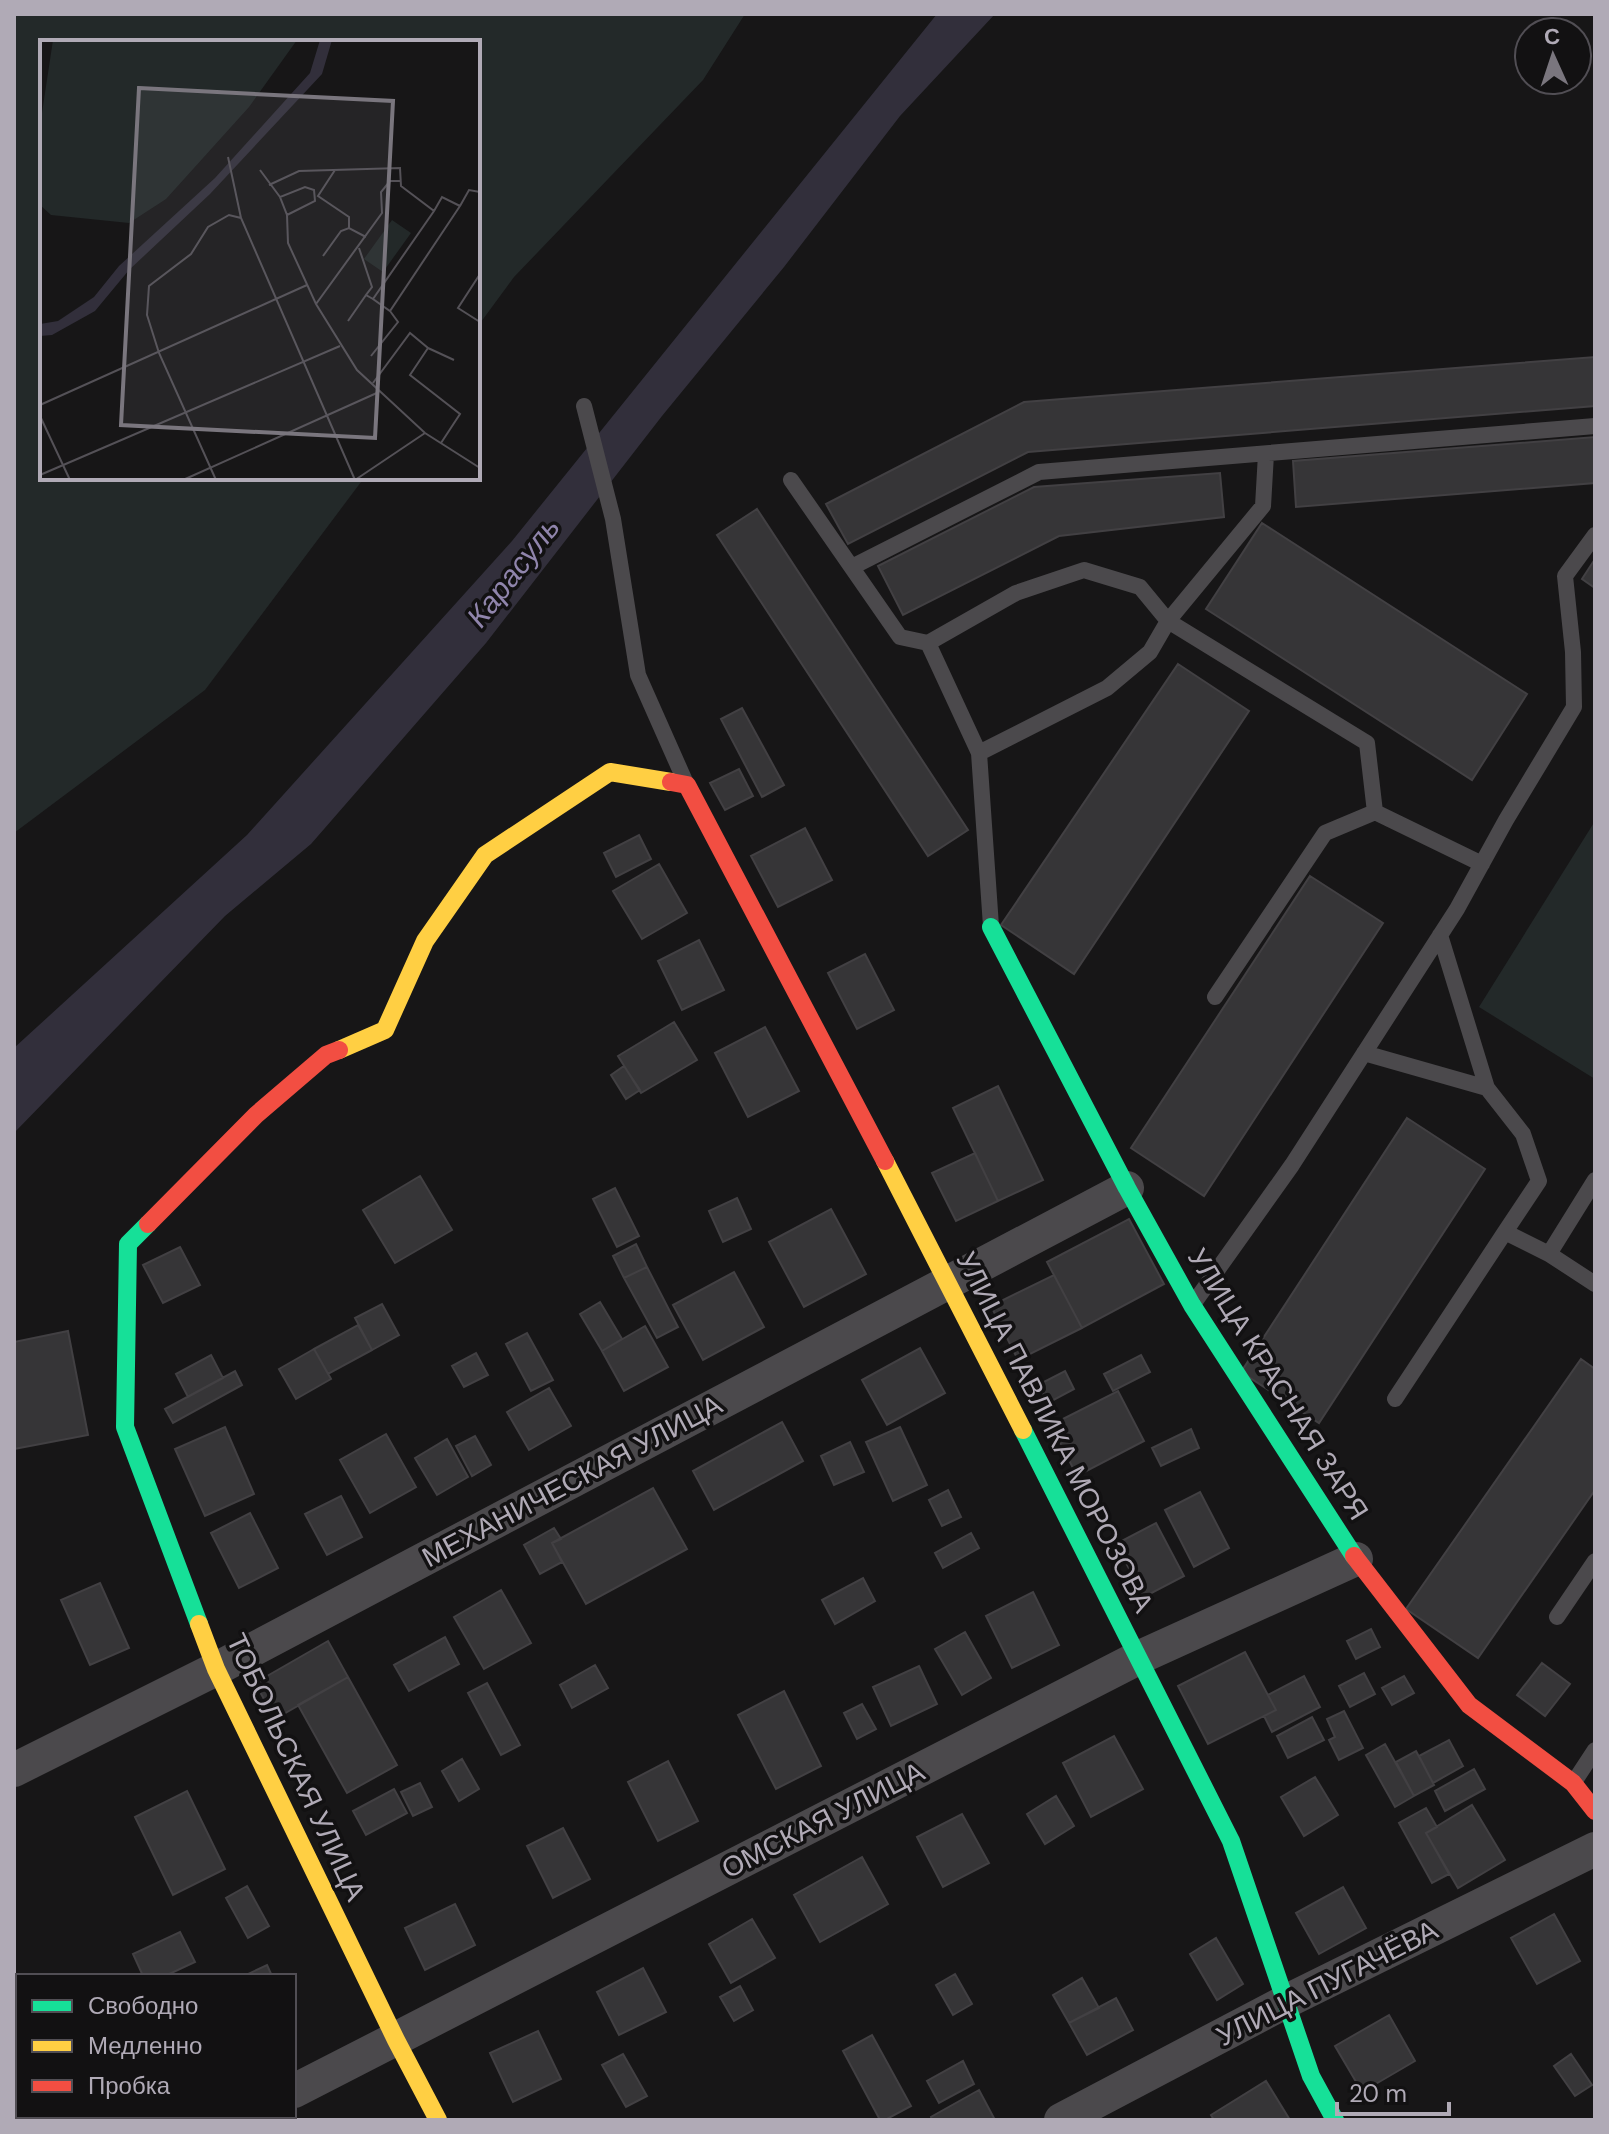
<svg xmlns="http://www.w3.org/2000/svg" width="1609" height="2134" font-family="'DM Sans',sans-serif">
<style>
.green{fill:#232929}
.water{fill:#322f3b}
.building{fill:#363537;stroke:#424043;stroke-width:2}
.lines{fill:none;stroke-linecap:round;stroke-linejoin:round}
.lane{stroke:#4b494c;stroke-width:16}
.street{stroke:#4b494c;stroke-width:34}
.fast{stroke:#16e098;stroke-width:18}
.slow{stroke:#ffcf43;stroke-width:18}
.jam{stroke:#f24e42;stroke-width:18}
.labels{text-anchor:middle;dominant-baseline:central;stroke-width:7;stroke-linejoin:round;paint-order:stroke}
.street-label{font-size:28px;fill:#b0aab6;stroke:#121112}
.water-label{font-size:30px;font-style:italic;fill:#9085ac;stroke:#121112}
.inset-road{fill:none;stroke:#545157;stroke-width:2}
.view{fill:#7a767e;fill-opacity:0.15;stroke:#7a767e;stroke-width:4}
.inset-edge{fill:none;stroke:#b0aab6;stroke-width:4}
</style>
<rect width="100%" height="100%" fill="#171617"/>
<path class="green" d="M14,14H745L703,80L514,277L478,326V42H42V478H364L205,690L14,833Z
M1595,821V1079L1479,1007Z"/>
<path class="water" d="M937,14H995L900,116L784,267L662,416L486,643L311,844L225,916L14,1133V1048L247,835L512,541Z"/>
<path class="building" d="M1595,357V406L1028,452L848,544L826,504L1024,402Z
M1595,437V483L1296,507L1293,461Z
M1220,473L1224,517L1059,536L903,615L878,566L1034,487Z
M757,509L968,830L928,856L717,535Z
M1262,523L1527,694L1472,780L1206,609Z
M1595,559V588L1582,579Z
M1178,664L1249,711L1074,974L1001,925Z
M742,708L784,785L762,797L721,719Z
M739,769L753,796L725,810L710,783Z
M805,828L832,880L778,907L751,856Z
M639,835L651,859L616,877L604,853Z
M659,864L687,913L642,939L613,891Z
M1310,876L1383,923L1204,1196L1131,1148Z
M699,940L724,990L682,1010L658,961Z
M865,954L894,1010L857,1029L828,973Z
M674,1022L697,1060L641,1093L618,1056Z
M765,1027L799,1091L748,1117L715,1053Z
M624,1066L640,1090L626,1099L611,1075Z
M998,1086L1043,1180L998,1201L953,1108Z
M1407,1118L1485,1169L1319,1423L1241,1372Z
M975,1153L998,1201L956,1221L932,1173Z
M420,1176L452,1230L395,1263L363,1210Z
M615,1188L639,1236L617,1247L593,1199Z
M737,1198L751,1229L723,1242L709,1211Z
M831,1209L866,1274L804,1307L769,1242Z
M1129,1219L1164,1284L1082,1328L1047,1262Z
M636,1244L647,1267L624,1278L613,1256Z
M180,1247L200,1285L163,1303L143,1265Z
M647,1267L678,1327L657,1338L624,1278Z
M734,1272L764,1327L703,1360L673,1305Z
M1054,1275L1082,1328L1018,1360L991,1306Z
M600,1302L622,1339L602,1351L580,1314Z
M382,1304L399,1335L372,1350L355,1318Z
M358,1325L372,1350L328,1374L314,1349Z
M645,1326L668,1367L624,1391L602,1351Z
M68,1331L88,1435L14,1449V1342Z
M527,1333L553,1380L531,1391L506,1344Z
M920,1348L945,1393L887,1425L862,1380Z
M314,1349L331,1379L296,1399L279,1369Z
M476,1353L488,1375L464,1387L452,1366Z
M211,1355L223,1378L188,1397L176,1374Z
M1141,1355L1150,1372L1113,1391L1104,1374Z
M1581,1359L1595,1369V1490L1478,1658L1406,1609Z
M235,1371L242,1385L173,1423L165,1409Z
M1065,1371L1074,1389L1048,1403L1038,1385Z
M549,1388L571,1426L529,1450L507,1412Z
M1118,1391L1144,1441L1077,1476L1051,1425Z
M782,1422L803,1461L714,1510L693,1471Z
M225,1427L254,1494L205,1516L175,1449Z
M900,1427L927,1485L893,1501L866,1442Z
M1191,1429L1199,1448L1161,1466L1152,1448Z
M386,1434L416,1487L370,1513L340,1460Z
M475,1436L491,1465L472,1476L456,1446Z
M447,1439L468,1477L437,1495L415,1458Z
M850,1442L864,1472L834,1485L821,1456Z
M653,1488L687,1549L586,1604L552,1543Z
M948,1490L961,1517L942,1526L929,1500Z
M1200,1492L1229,1548L1194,1567L1165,1510Z
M341,1496L362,1537L327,1555L305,1514Z
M250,1513L278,1568L239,1588L211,1533Z
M1156,1523L1184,1576L1144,1597L1116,1544Z
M554,1528L561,1539L552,1543L562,1562L540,1574L524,1545Z
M971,1533L979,1548L943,1568L935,1553Z
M863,1578L875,1601L835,1624L822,1600Z
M100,1583L129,1648L90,1665L61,1600Z
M501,1590L531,1643L484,1669L454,1617Z
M1033,1592L1059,1645L1012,1668L986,1616Z
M1371,1629L1380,1647L1356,1659L1347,1641Z
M965,1632L991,1678L962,1695L935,1649Z
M445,1637L459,1664L409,1691L394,1665Z
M328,1641L348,1677L275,1719L255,1683Z
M1245,1652L1276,1710L1208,1744L1178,1686Z
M1542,1663L1570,1684L1545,1716L1517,1695Z
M595,1665L608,1688L572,1708L560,1685Z
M919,1666L937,1704L891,1726L873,1687Z
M1364,1673L1375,1694L1350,1707L1339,1686Z
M1304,1676L1320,1707L1272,1732L1264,1716L1276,1710L1268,1695Z
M1404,1676L1414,1693L1392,1705L1382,1688Z
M348,1677L397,1765L347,1793L298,1705Z
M487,1683L520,1745L501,1755L468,1693Z
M784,1691L821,1766L776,1789L738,1715Z
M862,1704L876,1729L857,1739L844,1713Z
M1344,1711L1363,1748L1339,1760L1329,1740L1335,1737L1327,1719Z
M1312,1717L1324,1740L1288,1758L1277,1736Z
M1114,1736L1143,1789L1091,1817L1063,1763Z
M1449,1740L1463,1766L1433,1783L1419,1756Z
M1385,1744L1414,1796L1395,1807L1366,1755Z
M1416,1751L1434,1785L1414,1796L1396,1762Z
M462,1759L479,1789L459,1801L442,1771Z
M668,1761L698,1821L658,1841L628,1782Z
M1474,1769L1485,1789L1445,1811L1435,1791Z
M1315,1777L1338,1815L1304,1836L1281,1797Z
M420,1783L432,1807L413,1816L401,1792Z
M394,1789L407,1813L366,1835L353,1811Z
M187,1791L225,1869L173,1895L135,1817Z
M1056,1796L1074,1826L1045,1844L1027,1814Z
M1472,1805L1505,1860L1458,1888L1426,1833Z
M1426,1808L1437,1827L1426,1833L1449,1874L1432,1883L1399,1823Z
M962,1814L989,1863L943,1887L917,1837Z
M563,1828L590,1879L553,1898L527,1846Z
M862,1857L888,1904L820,1942L794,1895Z
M247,1886L269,1926L248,1938L226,1898Z
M1343,1887L1366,1928L1319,1954L1296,1913Z
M455,1904L475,1945L425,1970L405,1928Z
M1554,1914L1580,1961L1537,1984L1511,1938Z
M752,1919L775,1958L731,1983L709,1944Z
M180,1932L195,1962L165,1976H143L133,1954Z
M1216,1938L1243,1984L1217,2000L1190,1954Z
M267,1965L272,1976H244Z
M643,1968L666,2012L619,2035L597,1992Z
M955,1974L972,2004L953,2015L936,1985Z
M1082,1978L1099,2008L1069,2023L1053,1995Z
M740,1986L753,2010L734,2021L720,1997Z
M1116,1998L1133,2030L1087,2055L1069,2023Z
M1389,2015L1415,2061L1362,2092L1335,2046Z
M538,2031L561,2079L513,2102L490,2053Z
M872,2035L911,2106L885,2120H880L843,2051Z
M623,2054L647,2096L626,2107L602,2065Z
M1571,2054L1592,2085L1575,2096L1554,2066Z
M963,2061L974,2084L939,2103L927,2081Z
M1266,2081L1290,2120H1214L1211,2115Z
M979,2090L995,2120H932L931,2117Z
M26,2116H70L72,2120H28Z"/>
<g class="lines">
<path class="lane" d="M584,406L613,519L638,675L685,781
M1266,454L1263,506L1168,621L1367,743L1375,812
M791,480L900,637L928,643
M852,567L1039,472L1595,426
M979,753L1107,688L1150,652L1168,621L1140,587L1084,570L1016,593L928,643L979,753L991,926
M1440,935L1487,1088L1523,1134L1539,1181L1505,1232L1549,1254
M1215,997L1325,833L1375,812L1482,864
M1364,1053L1487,1088
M1595,1180L1549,1254L1595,1284
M1196,1300L1292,1165L1457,909L1506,820L1574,707L1573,652L1565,576L1595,535
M1395,1399L1505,1232
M1557,1617L1595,1561
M1574,1782L1595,1750"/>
<path class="street" d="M14,1770L216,1669L1127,1188
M294,2091L1138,1658L1356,1559
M235,2120L243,2116
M1061,2120L1285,2002L1595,1849"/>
<path class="fast" d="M991,927L1127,1188L1192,1305L1354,1556
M148,1224L128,1244L125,1427L199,1624
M1023,1430L1231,1841L1311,2076L1335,2120"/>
<path class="slow" d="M339,1050L385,1030L425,941L485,855L610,772L671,782
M885,1161L1023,1430
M199,1624L216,1669L396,2040L438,2120"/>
<path class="jam" d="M671,782L687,785L885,1161
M148,1224L256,1115L326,1055L339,1050
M1354,1556L1469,1705L1573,1783L1595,1811"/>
</g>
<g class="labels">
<g class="street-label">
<text transform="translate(1278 1384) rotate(58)">УЛИЦА КРАСНАЯ ЗАРЯ</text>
<text transform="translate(1055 1432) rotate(63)">УЛИЦА ПАВЛИКА МОРОЗОВА</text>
<text transform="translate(572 1481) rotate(-28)">МЕХАНИЧЕСКАЯ УЛИЦА</text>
<text transform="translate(296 1767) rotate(65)">ТОБОЛЬСКАЯ УЛИЦА</text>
<text transform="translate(823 1820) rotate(-27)">ОМСКАЯ УЛИЦА</text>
<text transform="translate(1327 1983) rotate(-27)">УЛИЦА ПУГАЧЁВА</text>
</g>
<g class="water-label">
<text transform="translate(513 572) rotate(-52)">Карасуль</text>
</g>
</g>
<g transform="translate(40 40)">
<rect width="440" height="440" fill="#171617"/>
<path d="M13,0H257L209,67L126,159L89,183L11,175L0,165V86ZM352,180L371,193L343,232L324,219Z" fill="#232929"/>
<path d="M280,0H292L282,34L170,154L89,230L55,271L12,295L0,296V284L18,281L54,257L79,226L175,138L270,33Z" fill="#322f3b"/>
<path class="inset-road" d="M188,117L201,178L315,440M220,130L240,157M295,130L278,156L309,177V188M229,145L259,131L360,128L361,146L394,171L333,259L350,271L420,166L402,157L394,171M420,166L429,150L440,152M247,175L275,161L274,150L265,147L240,157L247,175L248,203L276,264L317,330L385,393L440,428M319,208L332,247L326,255L333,259M283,216L301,191L309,188L326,197M440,234L418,268L440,282M276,264L342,173L341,152L350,141H361M308,281L326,255M388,308L414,320M331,316L358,282L350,271M333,343L370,293L388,308L370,335L420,374L401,403M0,365L267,245M0,376L30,440M0,435L300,306M143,440L339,352M176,440L119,313L107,275L109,246L151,214L168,187L189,175L201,178M315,440L385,393"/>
<path class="view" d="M99,48L353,61L335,398L81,385Z"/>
<rect width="440" height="440" class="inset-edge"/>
</g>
<rect width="1609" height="2134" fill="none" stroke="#b0aab6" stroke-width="32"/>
<rect x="16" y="1974" width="280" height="144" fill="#121112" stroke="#514e54" stroke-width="2"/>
<rect x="32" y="2000" width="40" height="12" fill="#16e098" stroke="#514e54" stroke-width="2"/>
<text x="88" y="2014" font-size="24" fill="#b0aab6">Свободно</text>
<rect x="32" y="2040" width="40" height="12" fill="#ffcf43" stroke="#514e54" stroke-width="2"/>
<text x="88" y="2054" font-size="24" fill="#b0aab6">Медленно</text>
<rect x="32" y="2080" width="40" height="12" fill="#f24e42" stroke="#514e54" stroke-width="2"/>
<text x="88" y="2094" font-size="24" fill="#b0aab6">Пробка</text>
<g transform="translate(1553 56) rotate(357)"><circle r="38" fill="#121112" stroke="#514e54" stroke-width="2"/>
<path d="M0-6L14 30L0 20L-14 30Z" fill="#7a767e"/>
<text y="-12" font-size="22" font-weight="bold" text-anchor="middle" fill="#b0aab6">С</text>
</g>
<path d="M1337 2102v12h112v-12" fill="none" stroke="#b0aab6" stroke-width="4"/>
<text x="1349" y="2102" font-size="24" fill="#b0aab6" stroke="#121112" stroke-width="6" paint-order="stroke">20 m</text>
</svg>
